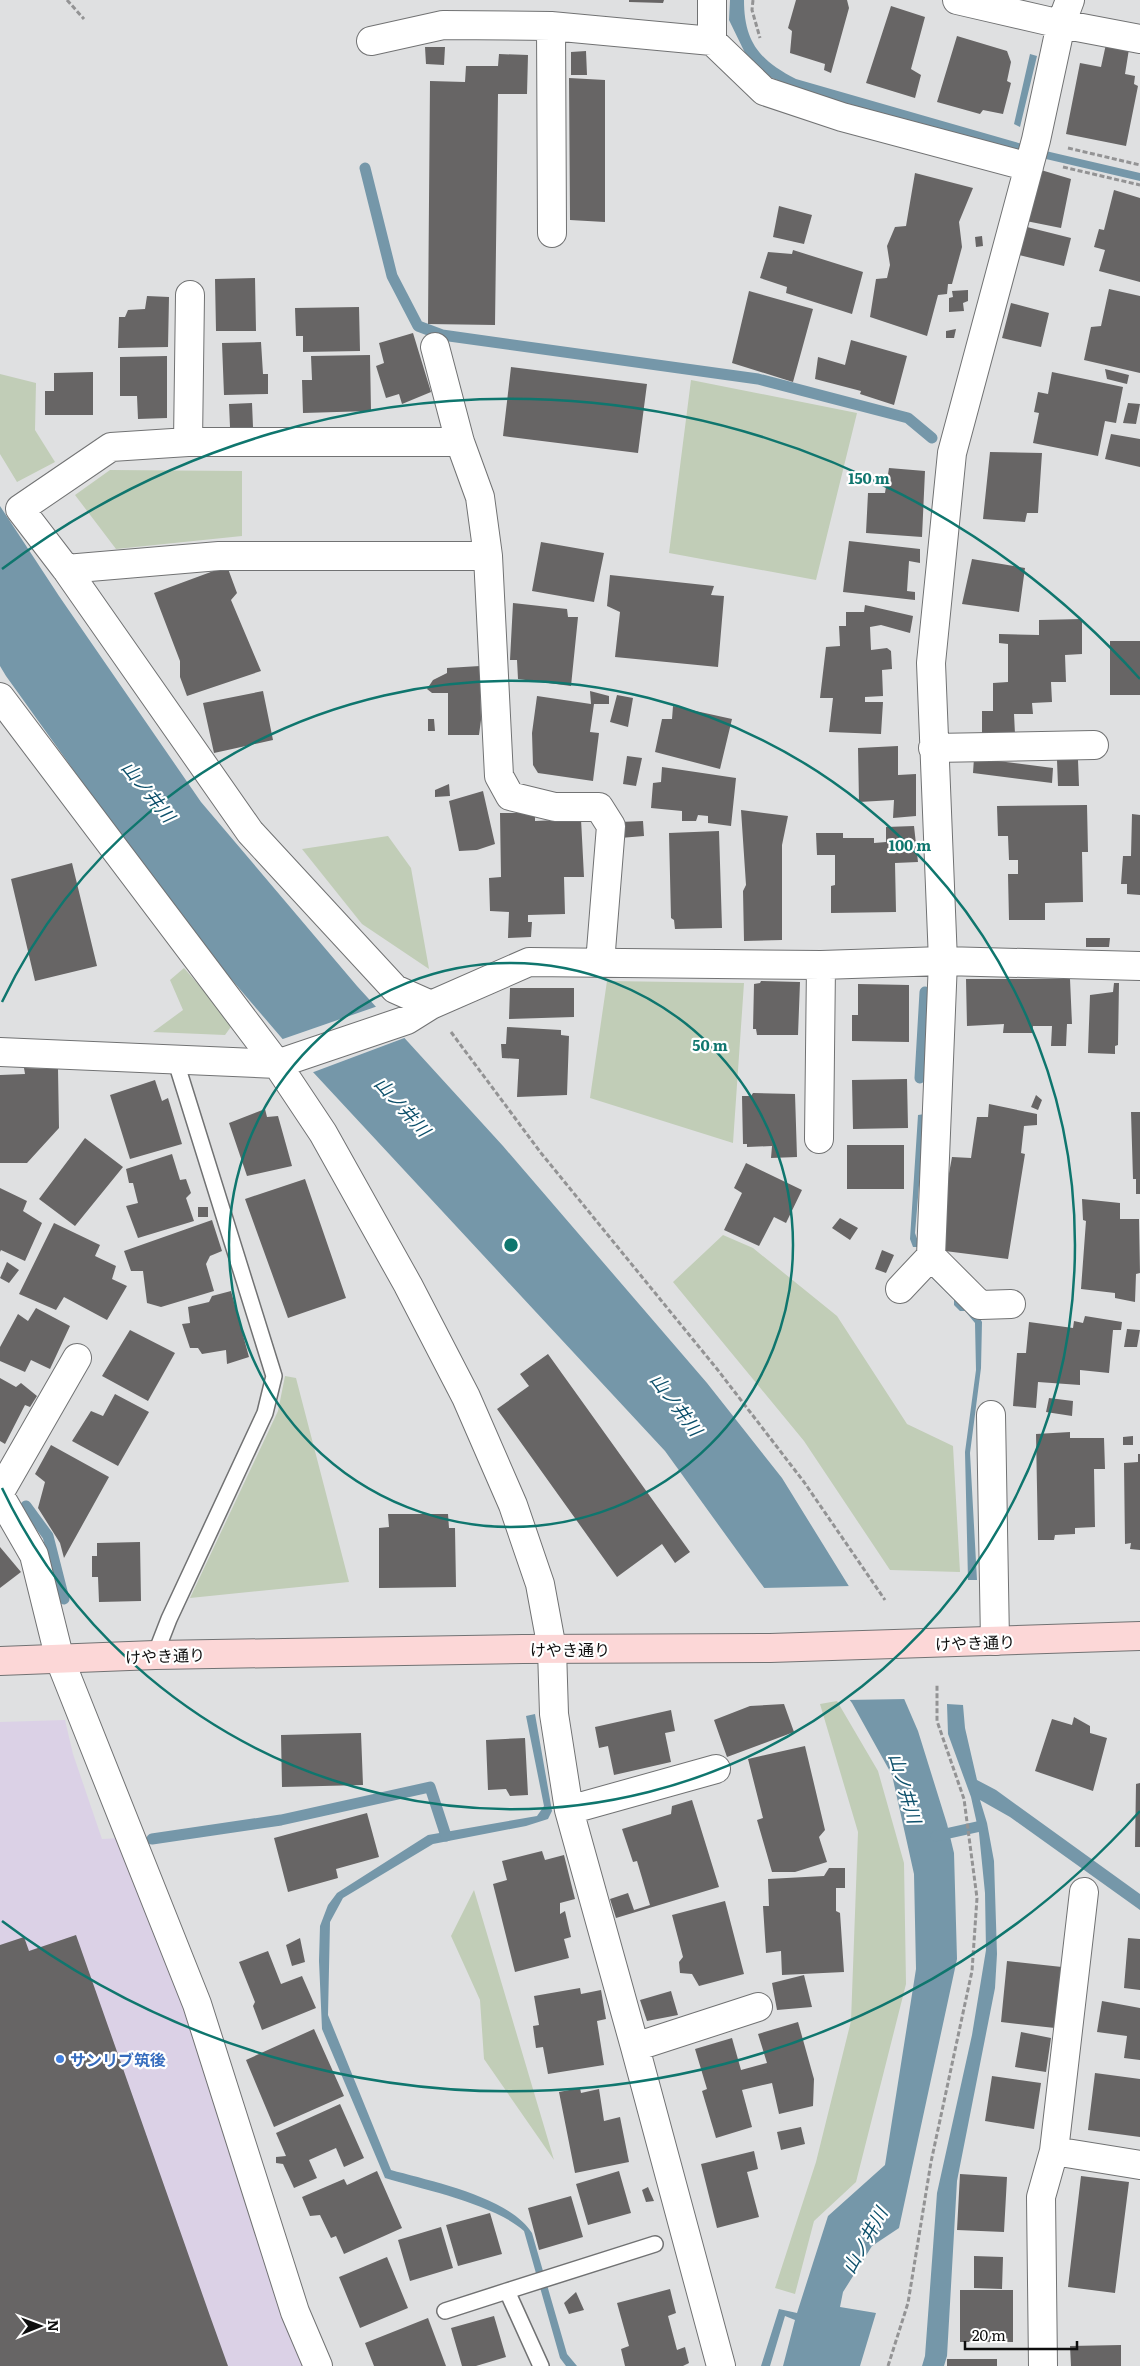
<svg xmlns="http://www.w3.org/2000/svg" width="1140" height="2366" font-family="Literata,'Noto Sans JP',serif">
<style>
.commercial{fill:#dbd1e6}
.green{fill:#c1cdb7}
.water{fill:#7597a9}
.pier{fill:#dfe0e1}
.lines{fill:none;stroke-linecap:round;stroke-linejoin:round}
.stream{stroke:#7597a9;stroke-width:11}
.building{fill:#676565}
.lane-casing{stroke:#717273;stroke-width:18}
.street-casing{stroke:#717273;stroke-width:30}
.secondary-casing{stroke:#717273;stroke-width:30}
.path{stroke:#939394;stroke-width:3;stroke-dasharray:5 2.5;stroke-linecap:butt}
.lane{stroke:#fff;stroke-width:15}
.street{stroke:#fff;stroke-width:28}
.secondary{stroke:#fcd7d7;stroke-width:28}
.ring{fill:none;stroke:#0f766e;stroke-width:2.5}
.shop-dot{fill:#3f7fe0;stroke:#fff;stroke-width:2}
.labels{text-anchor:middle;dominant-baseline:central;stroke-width:4.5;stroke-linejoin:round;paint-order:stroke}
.street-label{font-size:16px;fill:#0e0e0e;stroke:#fff}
.shop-label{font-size:16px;font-weight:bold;fill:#366cbe;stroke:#fff;text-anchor:start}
.water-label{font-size:18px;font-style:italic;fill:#0d506b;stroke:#fff}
.centre{fill:#0f766e;stroke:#fff;stroke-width:2.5}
.ring-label{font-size:15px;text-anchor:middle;font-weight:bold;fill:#0f766e;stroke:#fff;stroke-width:4.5;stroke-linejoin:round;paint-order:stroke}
</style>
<rect width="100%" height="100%" fill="#dfe0e1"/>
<path class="commercial" d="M65,1720L73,1754L102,1839L121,1838L189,2020L303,2366H0V1722Z"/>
<path class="green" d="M0,374L36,383L35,430L55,462L17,482L0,454Z
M691,380L857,413L816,580L669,553Z
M110,470L242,471V536L116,549L75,495Z
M388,836L411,868L429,969L362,924L302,849Z
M184,968L233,1024L225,1035L153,1032L183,1010L170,980Z
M607,981L744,983L733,1143L590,1098Z
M723,1235L753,1248L837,1316L907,1424L953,1446L960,1572L890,1570L804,1441L673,1282Z
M285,1376L296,1378L349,1582L190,1598L278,1411Z
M837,1701L878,1771L904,1863L906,1984L856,2182L814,2221L795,2294L775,2288L816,2162L851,2021L858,1832L820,1704Z
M474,1890L554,2160L484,2059L480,2000L451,1936Z"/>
<path class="water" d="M730,0H744C744,42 760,61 796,79L1050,152L1140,173V181L1016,152L817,97L770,77L746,55L729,20Z
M1030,54L1037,56L1020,127L1014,124Z
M0,506L59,596L201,802L357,986L503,1146L707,1383L782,1478L871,1622L918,1731L947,1824L954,1853L957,1959L899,2228L872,2246L843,2292L840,2307L876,2313L860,2366H783L795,2320L785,2316L770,2366H761L779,2309L797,2313L828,2216L885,2165L916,1969L914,1874L892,1775L852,1703L759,1581L665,1451L286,1043L184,924L6,676L0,666Z
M925,1114L915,1233L920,1247H913L910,1239L918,1115Z
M932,1271L977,1313L982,1322L981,1368L970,1453L977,1580H968L965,1452L976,1370L975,1323L965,1311H960L954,1305V1300L928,1274Z
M947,1704L963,1705L965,1728L977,1780L996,1790L1140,1894V1910L1010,1817L980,1800L987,1823L994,1861L997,1954L995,1988L957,2181L947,2356L944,2366H922L925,2356L937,2193L972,2035L986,1950L985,1893L979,1833L971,1797L948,1734Z
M535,1714L552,1811L548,1819L526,1826L433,1844L343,1898L330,1922L328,2015L391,2170C430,2181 510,2197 532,2233L567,2354L577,2366H566L560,2358L524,2231C494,2204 425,2190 385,2178L322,2029L319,1961L320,1926L328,1905L337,1893L428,1835L537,1816L544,1806L526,1716Z"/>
<path class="pier" d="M378,1006L407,1037L311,1073L280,1040Z
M852,1586L874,1620L907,1699L846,1700L761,1588Z"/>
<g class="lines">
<path class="stream" d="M365,168L392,276L418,326L442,335L758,379L908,418L932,438
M920,1078L925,992
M26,1506L48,1536L64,1599
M936,1836L981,1826
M152,1839L281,1820L430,1787L446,1836"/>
</g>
<path class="building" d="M629,0H664L663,3L629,2Z
M796,0H847L849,8L831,73L824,70L825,64L790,53L792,31L788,28Z
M891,6L925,17L911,69L921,75L915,98L866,83Z
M957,36L1007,51L1011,62L1007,81L1011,83L1003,114L983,110L980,114L937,102Z
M1106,44L1129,49L1125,74L1135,76L1134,84L1138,86L1126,146L1066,134L1080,63L1101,67Z
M425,47H445L444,65L426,64Z
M586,51L587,75H571V52Z
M499,54L528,55L527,94H498L495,325L428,324L430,81L465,82L466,66H498Z
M569,78L605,80V222L570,220Z
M1041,170L1071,179L1061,228L1026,221Z
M915,173L973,188L959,222L962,247L952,284H948L947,294L938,295L927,336L870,317L876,279L887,278L890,265L887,246L895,227L906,226Z
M1114,190L1140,198V282L1099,271L1105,250L1094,247L1099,229L1104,230Z
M779,206L812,215L804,244L773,237Z
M1027,227L1071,238L1064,266L1019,255Z
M982,236L983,246L976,247L975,237Z
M793,250L863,272L852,314L786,293L787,287L760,278L768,252L792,254Z
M255,278L256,331H216L215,279Z
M1109,289L1140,296V373L1084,360L1091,327L1101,326Z
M968,290V301L963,303L964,311L949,312V298L953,297L952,291Z
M749,291L813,309L793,382L732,363Z
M147,296L169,297L168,347L118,348L119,317H125L128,310L145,309Z
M1011,303L1049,313L1041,347L1002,338Z
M359,307L360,351L303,352V336H296L295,308Z
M956,329L954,338H946V331Z
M413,333L431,392L402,404L399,394L386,398L376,366L384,363L379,343Z
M851,340L907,356L894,405L860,394L861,391L815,379L818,357L845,365Z
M261,342L263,374H268V394L224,395L222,343Z
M370,355L371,411L303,413L302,380H312L311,356Z
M167,356V418L138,419L137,396H120V357Z
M511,367L647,384L638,453L503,436Z
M1105,369L1129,375L1127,384L1107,379Z
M93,372V415H45V391H54V373Z
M1052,372L1123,387L1116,423L1105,421L1098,456L1033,443L1039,413L1034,412L1038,392L1048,394Z
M252,403L253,427H230L229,404Z
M1128,403L1140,404L1136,424L1123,423Z
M1111,434L1140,439V467L1105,459Z
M990,452L1042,453L1038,513H1027L1025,522L983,519Z
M889,468L925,471L922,537L866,533L868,493H885Z
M849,541L920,549V563L909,561L907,591L915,592V600L843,592Z
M541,542L604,553L594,602L532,591Z
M972,559L1025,568L1019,612L962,604Z
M227,566L237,593L231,600L261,671L187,696L180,677V661L154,593Z
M610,575L714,586L711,595L724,596L718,667L615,657L620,612L607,606Z
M513,603L567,609L568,617H578L571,686L518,679L517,660H510Z
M865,605L913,616L910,633L881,625L870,627L871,650L887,648L891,651L892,669L882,670L883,696L865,697V702H883L881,734L829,732L833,698H820L826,647L840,646L839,626H846V612H864Z
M1082,619V654L1065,655L1066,682H1051L1052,702L1032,703L1033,714H1014L1015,734L982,736V711H993V683L1008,682V644L999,643V634L1039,635V620Z
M1110,641H1140V695H1110Z
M480,666L481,720L479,735H448V693H432L427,689L433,680L447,673V668Z
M263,691L273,740L214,753L203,703Z
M590,691L609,696V704H594L590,732L599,733L593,781L538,773L533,765L532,733L537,696L591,704Z
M617,695L633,698L628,727L610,722Z
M673,706L732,719L720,769L655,752L662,719H672Z
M428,719H434L435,731H428Z
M898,746V775L916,774V816L893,818L894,800L859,802L858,748Z
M627,756L642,758L636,786L623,784Z
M974,758L1053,768L1052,783L973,773Z
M1057,760H1078L1079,786H1058Z
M662,767L736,778L731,826L708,823V816L698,815L696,821H682V811L651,808L653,783L661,782Z
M449,784L450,796L435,797V790Z
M483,791L495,844L477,850L459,851L449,801Z
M1087,805L1088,852H1082L1083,902L1045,903V920H1009L1008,874H1018V860H1009L1008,836H998L997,806Z
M741,810L788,816L782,845V940L744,941L743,891L746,885Z
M500,813H535V821L581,819L584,877H564L565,914L528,915V922H532L531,937L508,938L509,912L490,911L489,878L501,877Z
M1132,814L1140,815V895L1127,894V884H1121L1123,856H1131Z
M643,821L644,836L620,838V822Z
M914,826L918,862L895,863L896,912L831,913V886L835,885V855H817L816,833H843V838H874V843L886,842V827Z
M719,831L722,928L675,929L674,920L671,918L669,833Z
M72,863L97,966L35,981L11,879Z
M1086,938H1110L1109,947H1086Z
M966,979H1070L1072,1024H1067L1066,1046H1051L1052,1026H1033L1032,1033H1003L1004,1024L967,1026Z
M761,981L800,982L798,1035H757L756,1029H753L754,984L760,983Z
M1114,983H1119L1118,1045L1115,1046V1054L1088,1053L1090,995L1113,992Z
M858,984L909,985V1042L852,1041V1015H858Z
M510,988H574V1017L509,1019Z
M507,1027L561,1030V1035L569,1036L567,1095L517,1097L519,1059L502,1058L501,1044H506Z
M24,1068L58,1069L59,1128L27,1163H0V1075L25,1074Z
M907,1079L908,1128L853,1129L852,1080Z
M155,1080L162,1101L168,1098L182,1144L130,1159L110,1095Z
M753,1093L795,1094L797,1157L771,1158L772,1146L747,1147V1144H743L742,1096H751Z
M1036,1095L1042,1100L1038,1110L1031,1107Z
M989,1104L1037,1114V1125L1024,1126L1021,1153L1025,1154L1008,1259L945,1251L946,1234L938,1233L952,1157L971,1158L977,1117H988Z
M265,1109L267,1117L278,1116L292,1166L247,1176L229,1123Z
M1131,1112H1140V1194H1136V1179H1133Z
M85,1138L123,1167L75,1226L39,1199Z
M847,1145H904V1189H847Z
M172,1154L180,1180L186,1179L191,1193L186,1198L194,1221L138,1238L126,1206L138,1203L133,1183H129L126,1169Z
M746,1163L802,1190L786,1223L774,1217L759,1246L724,1230L742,1193L734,1188Z
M305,1179L346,1298L288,1318L245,1199Z
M0,1188L27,1201L23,1211L42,1223L25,1261L1,1250L0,1252Z
M1082,1199L1120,1203V1219H1139L1140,1273L1136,1274L1135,1302L1115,1298V1293L1081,1289L1086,1221L1083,1220Z
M198,1207H208V1217H198Z
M840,1218L858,1228L850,1240L832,1228Z
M212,1220L222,1251L210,1256L206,1264L214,1291L161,1307L147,1303L143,1271H131L124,1251Z
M54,1223L100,1245L95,1256L116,1266L112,1279L127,1286L107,1320L64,1297L56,1310L19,1294Z
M882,1250L894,1255L886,1273L875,1269Z
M7,1262L19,1270L9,1283L0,1278Z
M231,1291L249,1357L227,1364L226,1350L202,1354L198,1348H190L182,1324L190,1323L188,1307L209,1302L212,1296Z
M36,1308L70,1326L50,1369L31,1360L25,1372L0,1361V1347L18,1314L28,1321Z
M1085,1316L1122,1322L1121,1330H1113L1109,1373L1080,1370V1385L1038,1382L1036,1408L1013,1406L1017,1353H1026L1029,1322L1073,1328L1074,1321L1083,1323Z
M1127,1329L1140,1330L1137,1347H1124Z
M130,1330L175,1353L148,1401L102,1376Z
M548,1354L690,1552L675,1563L662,1544L617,1577L497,1409L529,1386L520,1374Z
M0,1378L16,1387L21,1383L37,1396L30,1407L25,1405L5,1444L0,1441Z
M115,1394L149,1412L118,1466L72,1441L91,1411L103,1416Z
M1049,1398L1073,1401L1072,1416L1046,1412Z
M1070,1432V1438H1104L1105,1469H1094L1095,1527L1075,1528V1534L1055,1535L1054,1540H1038L1036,1434Z
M1133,1436V1445H1123V1437Z
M51,1445L109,1477L64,1558L60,1543L38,1508L45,1482L35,1474Z
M1138,1454H1140V1550L1130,1549L1131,1543L1125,1544L1124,1463L1138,1462Z
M388,1514H448L449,1528H455L456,1587L379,1588V1528L389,1527Z
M140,1542L141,1601L99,1602L98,1577H92V1556H97V1543Z
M0,1547L21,1572L0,1588Z
M784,1704L794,1732L727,1757L714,1720L750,1706Z
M671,1710L675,1731L665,1733L671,1762L614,1775L608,1746L599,1748L595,1727Z
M1074,1717L1090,1726V1733L1107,1738L1093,1791L1035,1771L1052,1719L1072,1725Z
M361,1733L363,1785L282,1787L281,1735Z
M525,1738L528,1795L510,1796L506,1789L488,1790L486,1740Z
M805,1746L825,1830L819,1837L827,1862L795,1872H772L757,1820L763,1818L748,1759Z
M1140,1783V1847H1135L1136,1784Z
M692,1800L719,1887L616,1918L610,1899L628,1893L634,1910L650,1905L637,1861L633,1862L622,1829L671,1814L672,1806Z
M367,1813L379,1857L336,1869L338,1878L288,1892L274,1838Z
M542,1851L545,1860L564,1855L575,1899L560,1903V1914L565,1911L571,1937L564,1939L569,1958L515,1972L493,1884L507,1880L502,1861Z
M829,1868H845V1888H836V1911L840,1913L844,1972L782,1975L781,1951L766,1953L763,1906H769L768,1879L824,1876Z
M725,1901L744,1974L699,1986L692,1974L680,1973L679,1962L683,1957L672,1915Z
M76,1935L210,2316L228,2366H0V1945L24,1937L29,1951Z
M300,1938L305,1962L292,1966L286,1945Z
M1128,1938L1140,1939V1990L1124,1988Z
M268,1951L281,1984L302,1976L316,2008L262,2030L253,2006L255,2002L239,1962Z
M1007,1961L1062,1967L1055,2028L1001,2022Z
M804,1975L812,2007L777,2010L772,1983Z
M580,1988L581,1994L601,1990L606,2019L597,2021L604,2065L548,2074L543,2047L536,2048L533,2026L539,2025L534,1996Z
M671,1991L678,2015L647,2021L640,2000Z
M1102,2001L1140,2008V2060L1124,2058L1127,2036L1097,2032Z
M798,2022L814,2079L813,2106L779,2114L772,2083L742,2090L752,2127L716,2138L702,2091L707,2089L695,2049L732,2038L741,2070L767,2063L758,2034Z
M314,2029L344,2096L274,2127L246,2060Z
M1021,2032L1051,2038L1046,2072L1015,2067Z
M1095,2073L1140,2079V2137L1088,2130Z
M992,2076L1041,2083L1034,2129L985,2121Z
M580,2088L581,2093L599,2089L604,2121L620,2117L629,2162L575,2173L559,2092Z
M340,2104L364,2158L344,2167L336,2148L309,2160L317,2178L294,2188L283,2164L276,2163V2157L286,2156L276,2133Z
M801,2127L805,2144L781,2150L777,2132Z
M754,2151L758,2169L747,2172L759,2217L717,2228L701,2164Z
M377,2171L402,2228L344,2254L336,2236L331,2238L320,2215L310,2216L302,2197L344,2179L347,2185Z
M619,2171L631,2213L588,2225L576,2184Z
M960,2174L1007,2177L1004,2232L957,2230Z
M1081,2176L1129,2182L1115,2293L1068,2287Z
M648,2187L654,2201L646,2202L642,2190Z
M571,2196L583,2237L539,2250L528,2208Z
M490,2213L502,2254L458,2266L446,2225Z
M441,2227L453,2268L410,2281L398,2240Z
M974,2256L1003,2257L1002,2289L974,2288Z
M387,2257L408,2308L360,2328L339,2277Z
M670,2289L676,2313L668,2316L677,2350L685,2347L689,2363L683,2366H625L621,2349L629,2346L617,2303Z
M960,2290H1013V2342H960Z
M576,2292L584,2310L569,2314L564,2303Z
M494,2316L506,2357L476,2366H462L451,2328Z
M428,2318L446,2366H374L365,2343Z
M1121,2345V2366H1071L1070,2346Z
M947,2359H997V2366H947Z"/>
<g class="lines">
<defs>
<path id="lane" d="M155,1655L169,1619L265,1413L274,1376L175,1059
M507,2291L655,2244
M445,2311L507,2291L541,2366"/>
<path id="street" d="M957,0L1061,24L1140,39
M551,26L552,233
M371,41L443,25L551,26L712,41V0
M712,41L764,91L842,117L1029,167
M435,347L460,442L480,497L488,556L499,776L510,796L555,807H599L611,826L600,963
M188,442L190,295
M66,569L219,556H488
M0,697L277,1064L323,1133L408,1285L466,1397L513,1505L540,1584L552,1649L554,1714L569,1810L635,2047L721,2366
M933,748L1094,745
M431,1005L395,989L250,832L66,569L20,509L111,447L188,442H460
M0,1052L277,1064L407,1020L431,1005L529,962L821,965L943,961L1140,966
M819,1139L821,965
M900,1289L931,1256
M1011,1304L980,1305L931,1256L943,961L931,663L952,453L1036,140L1061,24L1070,0
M991,1415L995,1641
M0,1492L77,1358
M0,1496L34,1555L60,1660L197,2004L295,2312L318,2366
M569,1810L716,1769
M635,2047L758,2007
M1054,2151L1140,2165
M1043,2366L1041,2197L1054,2151L1084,1892"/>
<path id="secondary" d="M0,1661L155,1655L523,1649L770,1648L1140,1636"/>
</defs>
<use href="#lane" class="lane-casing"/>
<use href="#street" class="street-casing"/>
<use href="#secondary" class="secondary-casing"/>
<path class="path" d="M67,0L84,19
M753,0L752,10L760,38
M1068,148L1140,165
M1063,167L1140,185
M451,1032L541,1153L717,1369L804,1482L885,1600
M888,2366L908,2303L931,2162L972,1971L977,1898L964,1799L937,1721V1685"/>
<use href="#lane" class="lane"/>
<use href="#street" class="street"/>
<use href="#secondary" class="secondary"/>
</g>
<g class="ring">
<circle cx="511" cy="1245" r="282"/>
<path d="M2 1002A564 564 0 1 1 2 1488"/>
<path d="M1140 1811A846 846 0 0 1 2 1921M2 569A846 846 0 0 1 1140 679"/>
</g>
<circle class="shop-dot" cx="60" cy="2059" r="5"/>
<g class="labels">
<g class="street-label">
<text transform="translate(975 1642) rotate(-2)">けやき通り</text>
<text x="570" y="1649">けやき通り</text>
<text transform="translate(165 1655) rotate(-2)">けやき通り</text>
</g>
<g class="shop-label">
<text x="70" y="2059">サンリブ筑後</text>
</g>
<g class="water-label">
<text transform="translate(149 791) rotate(51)">山ノ井川</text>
<text transform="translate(403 1106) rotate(48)">山ノ井川</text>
<text transform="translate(677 1404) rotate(53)">山ノ井川</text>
<text transform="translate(906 1788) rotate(74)">山ノ井川</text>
<text transform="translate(864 2240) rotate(-61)">山ノ井川</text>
</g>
</g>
<circle cx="511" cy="1245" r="8" class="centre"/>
<g class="ring-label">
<text x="869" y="484">150 m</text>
<text x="910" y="851">100 m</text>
<text x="710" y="1051">50 m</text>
</g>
<g transform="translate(40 2326) rotate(89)" stroke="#ffffff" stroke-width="4" paint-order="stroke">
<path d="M0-4L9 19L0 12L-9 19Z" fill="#0e0e0e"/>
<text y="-8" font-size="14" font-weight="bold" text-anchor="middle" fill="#0e0e0e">N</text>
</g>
<path d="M965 2341v8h112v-8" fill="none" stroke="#0e0e0e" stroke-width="2.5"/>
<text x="972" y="2341" font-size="15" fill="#0e0e0e" stroke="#ffffff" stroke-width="4" paint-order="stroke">20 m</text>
</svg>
